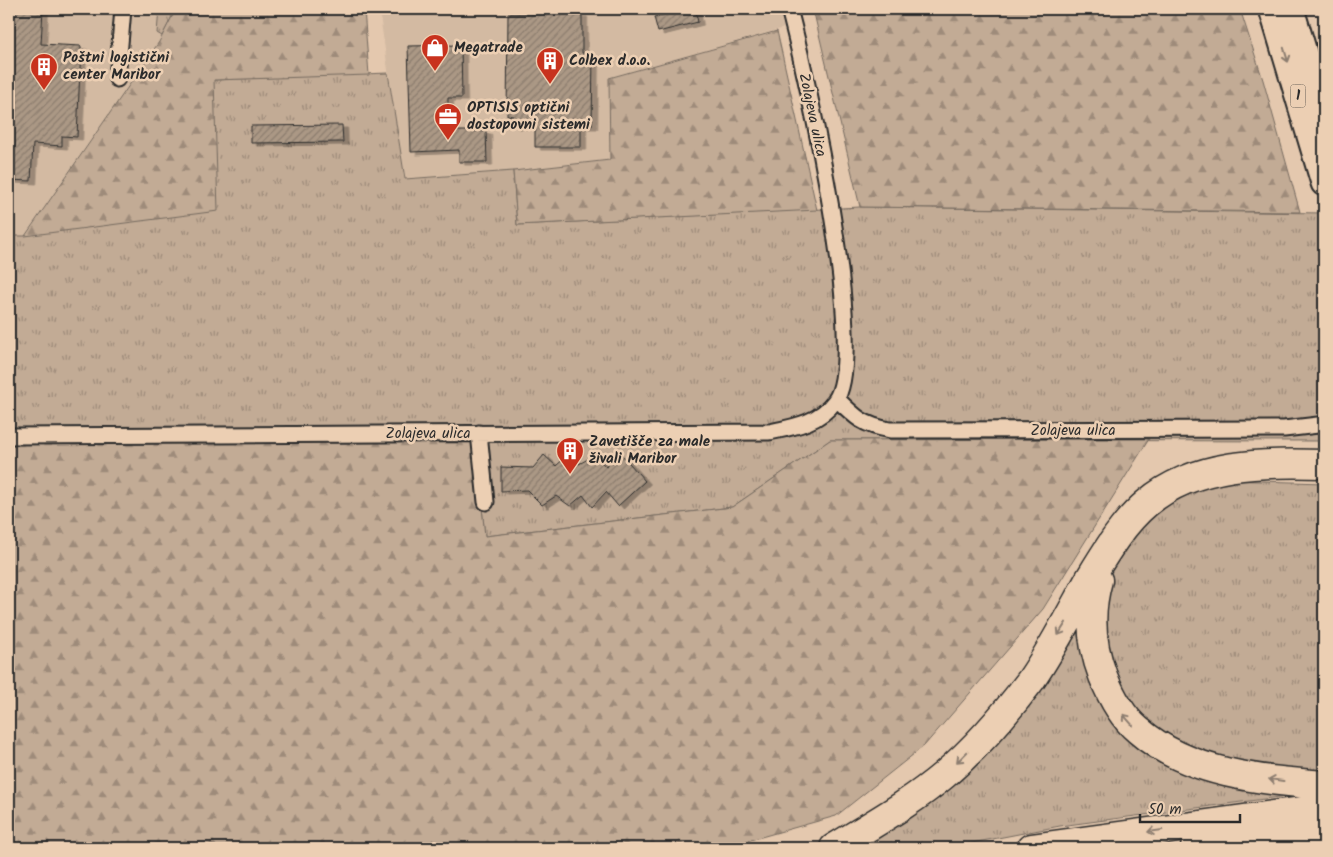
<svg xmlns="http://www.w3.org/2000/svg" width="1333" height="857" font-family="Kalam,sans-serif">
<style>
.built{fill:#d3baa2}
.grass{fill:url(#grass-tufts);stroke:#766b60}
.forest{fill:url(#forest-firs);stroke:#766b60}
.building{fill:url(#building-hatch);stroke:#2b2b2b;filter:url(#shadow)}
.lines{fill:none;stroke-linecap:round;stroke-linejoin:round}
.street-casing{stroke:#2b2b2b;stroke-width:19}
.primary-casing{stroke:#2b2b2b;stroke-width:29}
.highway-casing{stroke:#2b2b2b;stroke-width:31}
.street{stroke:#eccfb3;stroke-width:15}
.primary{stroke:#eccfb3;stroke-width:25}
.highway{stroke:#eccfb3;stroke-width:28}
.oneway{stroke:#8c7d6f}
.labels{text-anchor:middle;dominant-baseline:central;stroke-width:5;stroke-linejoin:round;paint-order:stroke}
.shield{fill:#eccfb3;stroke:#655c54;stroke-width:1}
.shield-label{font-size:14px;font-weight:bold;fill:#2b2b2b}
.poi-label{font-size:15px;font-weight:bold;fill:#2b2b2b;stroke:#eccfb3;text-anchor:start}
.street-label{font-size:15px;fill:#2b2b2b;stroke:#eccfb3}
</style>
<defs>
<pattern id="grass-tufts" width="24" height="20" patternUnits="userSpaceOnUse" patternTransform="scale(1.25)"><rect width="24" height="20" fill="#c2ab95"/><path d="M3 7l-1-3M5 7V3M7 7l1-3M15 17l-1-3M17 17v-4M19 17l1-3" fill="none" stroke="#9e8b7a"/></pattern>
<pattern id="forest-firs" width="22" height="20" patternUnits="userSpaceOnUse" patternTransform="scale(1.25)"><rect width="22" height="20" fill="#c2ab95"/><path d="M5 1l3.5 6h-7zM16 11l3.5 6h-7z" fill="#9e8b7a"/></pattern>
<pattern id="building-hatch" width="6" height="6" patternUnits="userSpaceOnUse" patternTransform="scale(1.25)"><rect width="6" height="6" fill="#ab9885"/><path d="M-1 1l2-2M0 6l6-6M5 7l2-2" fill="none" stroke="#8b7c6d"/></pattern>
<filter id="shadow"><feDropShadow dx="5.5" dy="3" stdDeviation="0" flood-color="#0004"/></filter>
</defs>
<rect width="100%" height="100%" fill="#e4c8ae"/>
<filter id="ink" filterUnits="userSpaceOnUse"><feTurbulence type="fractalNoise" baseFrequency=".02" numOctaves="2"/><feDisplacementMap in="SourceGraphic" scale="10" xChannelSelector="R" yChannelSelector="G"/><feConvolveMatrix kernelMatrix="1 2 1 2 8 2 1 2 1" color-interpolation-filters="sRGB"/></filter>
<g filter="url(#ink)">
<path class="built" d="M9,9H176L159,42L25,236H9Z
M379,9H778L784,28L609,78L610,160L513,171L404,179Z"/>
<path class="grass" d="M159,9H176L162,36L157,33Z
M388,73L405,179L513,171L517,225L860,207L1324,213V441L830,440L732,507L485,536L475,442L9,444V236H25L214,80Z
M1225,480L1324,483V773L1250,769L1159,736L1109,676L1099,592L1110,562L1137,525L1197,485Z
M1090,596L1123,726L1302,794L1060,826L946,848H846L914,806Z"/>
<path class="forest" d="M176,9H364L369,75L214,80L218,211L25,236L159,42Z
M813,9H1240L1263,80L1300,212L860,207Z
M777,31L817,210L517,225L513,171L610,160L609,78Z
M1149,439L1043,609L924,746L836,816L722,848H9V444L475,442L485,536L732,507L830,440Z"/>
<path class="building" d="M9,9H43L41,44L81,46L77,137L62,136V146L33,144L31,181L9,180Z
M689,9H695L698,22L658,32L654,17Z
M508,13L582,14V53L593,54L592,126H581V147H535V126H513V116L507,115Z
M461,45L462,98H448V131H486L487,162H459V150L411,152L408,46Z
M342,125L343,142L251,143V126Z
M569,454L579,464L595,455L606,467L622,455L645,481L618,506L606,492L592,507L583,495L570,506L556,496L542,505L527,490L501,491V467L533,468L544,455L556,466Z"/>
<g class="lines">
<defs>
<path id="street" d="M117,79L123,9
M837,399C856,418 863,425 890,430L1284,429L1318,425
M479,433L486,502
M9,436L769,432C794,427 819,423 835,401C870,353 806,73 789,9"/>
<path id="primary" d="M1272,9L1324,183
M1291,9L1324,119"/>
<path id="highway" d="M1098,580C1089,612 1091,645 1103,676C1111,696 1121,716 1138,730C1188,774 1261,780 1324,785
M834,848C871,825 911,803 944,775C976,748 1006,713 1031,680C1053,648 1071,612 1090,578C1106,552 1123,523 1147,503C1195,462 1265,462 1324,464
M1031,848L1324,808
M1195,848L1324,832"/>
</defs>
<use href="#street" class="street-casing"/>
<use href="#primary" class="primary-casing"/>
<use href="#highway" class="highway-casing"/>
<use href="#street" class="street"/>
<use href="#primary" class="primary"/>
<use href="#highway" class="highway"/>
</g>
<defs><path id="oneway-shaft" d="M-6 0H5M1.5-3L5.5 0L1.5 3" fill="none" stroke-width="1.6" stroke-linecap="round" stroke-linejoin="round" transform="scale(1.25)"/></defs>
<g class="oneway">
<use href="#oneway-shaft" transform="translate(1286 55) rotate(73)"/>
<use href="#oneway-shaft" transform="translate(1062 629) rotate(122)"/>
<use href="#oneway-shaft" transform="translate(1128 720) rotate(-131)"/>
<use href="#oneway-shaft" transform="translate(962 757) rotate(135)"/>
<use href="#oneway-shaft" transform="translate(1276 780) rotate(-172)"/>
<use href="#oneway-shaft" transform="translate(1155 831) rotate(172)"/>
</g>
</g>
<defs>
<symbol id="shop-pin" viewBox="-11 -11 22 30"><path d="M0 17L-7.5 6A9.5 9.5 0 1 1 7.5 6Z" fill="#c8321e" stroke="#eccfb3"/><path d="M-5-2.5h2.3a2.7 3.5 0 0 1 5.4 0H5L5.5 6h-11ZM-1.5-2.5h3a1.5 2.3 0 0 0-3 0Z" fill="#fff"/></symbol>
<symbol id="building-pin" viewBox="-11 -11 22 30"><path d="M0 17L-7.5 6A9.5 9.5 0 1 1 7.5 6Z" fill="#c8321e" stroke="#eccfb3"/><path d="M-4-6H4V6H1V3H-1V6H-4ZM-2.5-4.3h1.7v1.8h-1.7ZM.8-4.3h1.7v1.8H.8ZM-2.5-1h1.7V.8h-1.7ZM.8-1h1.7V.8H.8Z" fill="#fff"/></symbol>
<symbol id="office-pin" viewBox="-11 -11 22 30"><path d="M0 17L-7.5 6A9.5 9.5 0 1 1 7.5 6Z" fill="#c8321e" stroke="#eccfb3"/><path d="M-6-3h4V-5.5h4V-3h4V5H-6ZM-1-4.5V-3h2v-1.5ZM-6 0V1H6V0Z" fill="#fff"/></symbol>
</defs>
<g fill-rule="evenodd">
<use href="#shop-pin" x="419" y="32" width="32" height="43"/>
<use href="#building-pin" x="534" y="45" width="32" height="43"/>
<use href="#building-pin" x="28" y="51" width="32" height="43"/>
<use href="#office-pin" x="432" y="101" width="32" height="43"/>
<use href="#building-pin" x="554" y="435" width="32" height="43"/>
</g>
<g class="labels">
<rect class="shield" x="1290.5" y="84.5" width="15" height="23" rx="4"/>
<g class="shield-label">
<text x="1298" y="96">1</text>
</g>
<g class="poi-label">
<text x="454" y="48">Megatrade</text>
<text x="63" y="58">Poštni logistični<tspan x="63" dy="17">center Maribor</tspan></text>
<text x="569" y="61">Colbex d.o.o.</text>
<text x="467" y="108">OPTISIS optični<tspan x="467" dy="17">dostopovni sistemi</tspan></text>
<text x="589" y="442">Zavetišče za male<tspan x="589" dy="17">živali Maribor</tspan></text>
</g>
<g class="street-label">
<text transform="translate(812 115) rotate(78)">Zolajeva ulica</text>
<text x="1073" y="431">Zolajeva ulica</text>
<text x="428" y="434">Zolajeva ulica</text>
</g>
</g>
<rect width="1333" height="857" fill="none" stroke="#eccfb3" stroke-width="30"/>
<rect x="15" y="15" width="1303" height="827" fill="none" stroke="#2b2b2b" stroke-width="2" filter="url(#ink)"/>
<path d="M1140 814v8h100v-8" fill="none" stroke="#2b2b2b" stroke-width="2.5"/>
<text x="1148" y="814" font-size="15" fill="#2b2b2b" stroke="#eccfb3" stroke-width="4" paint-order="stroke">50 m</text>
</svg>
